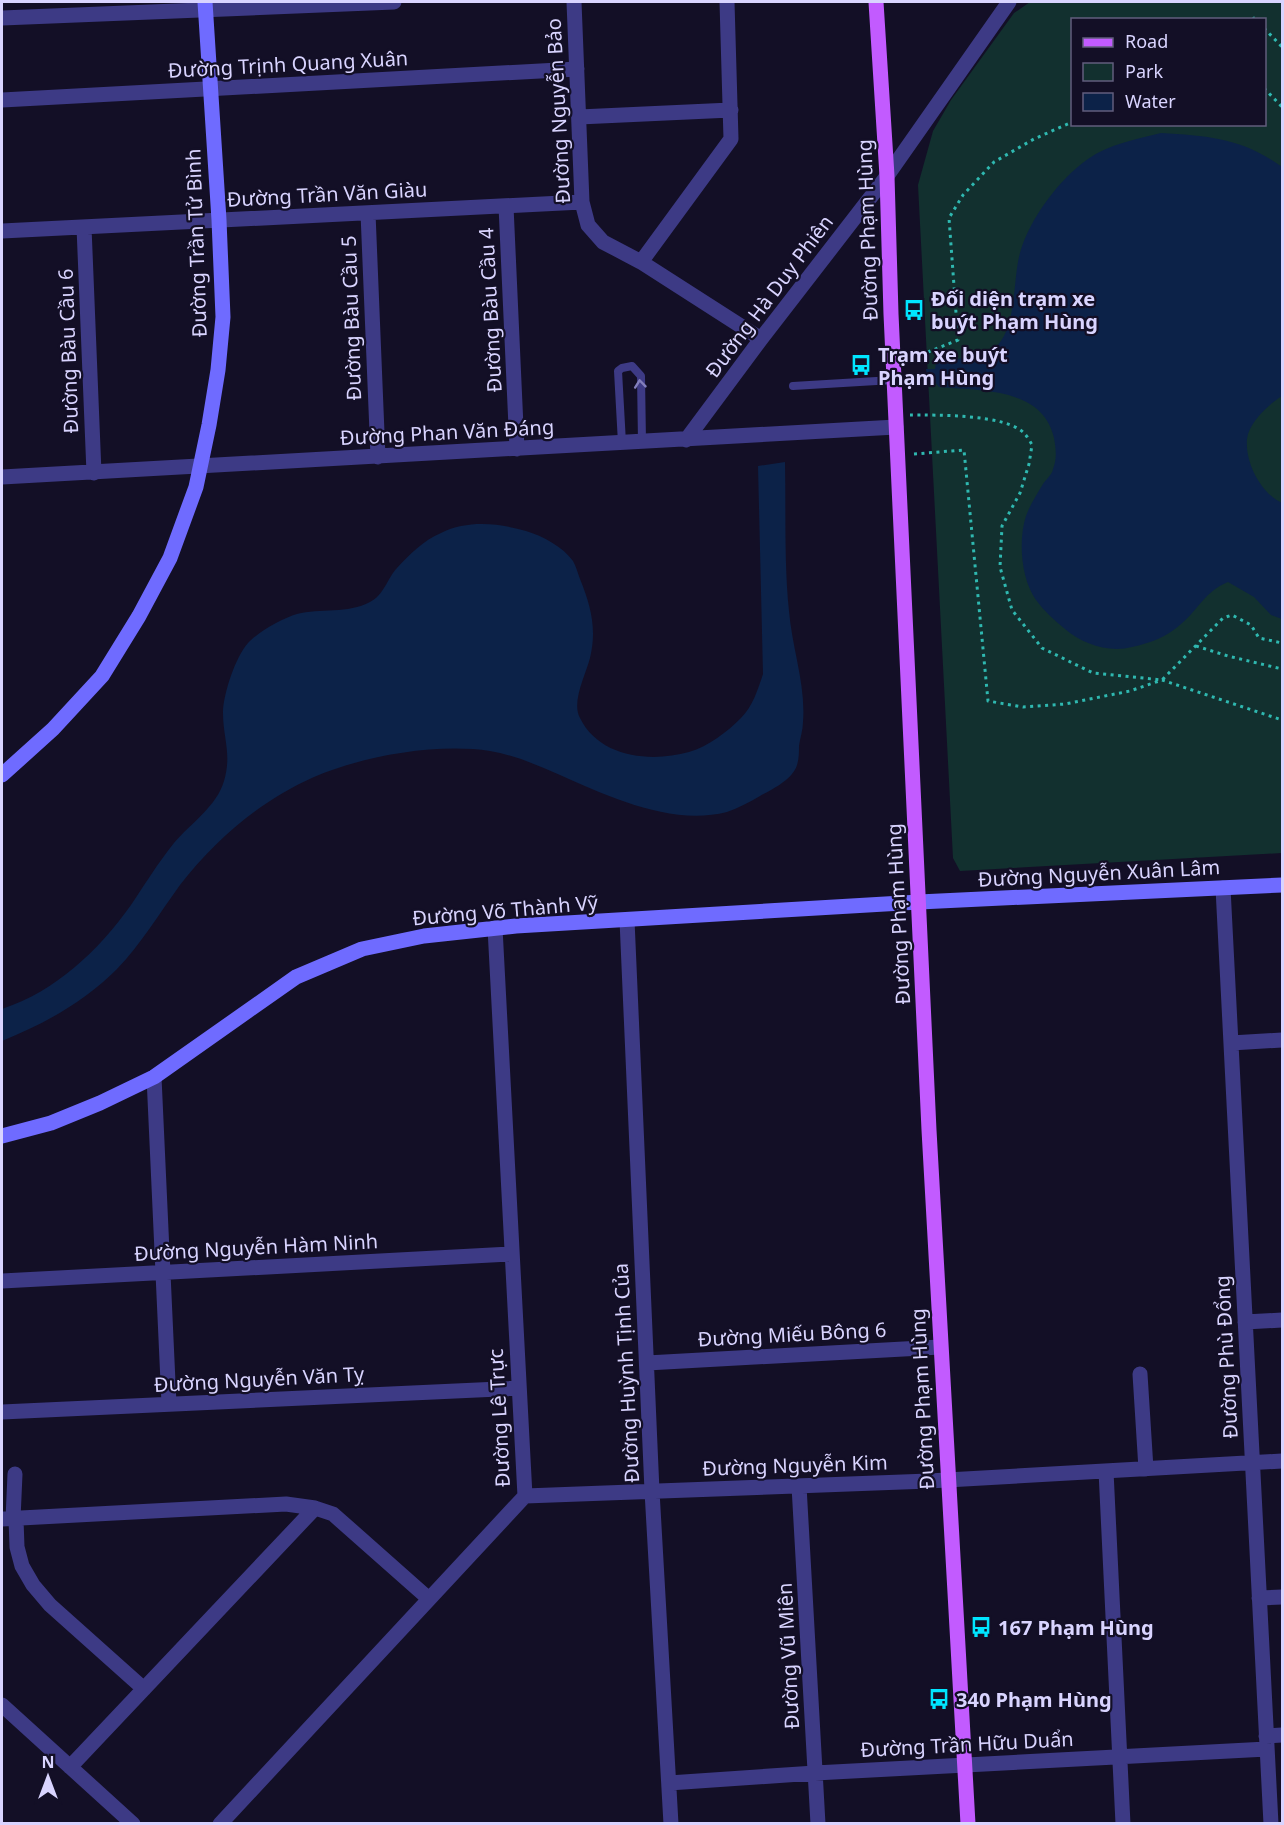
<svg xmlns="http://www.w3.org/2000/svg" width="1284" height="1825" font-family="'Noto Sans',sans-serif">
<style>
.green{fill:#12302f;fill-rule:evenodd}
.water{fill:#0c2248}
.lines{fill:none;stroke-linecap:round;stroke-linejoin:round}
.path{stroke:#2fb8b0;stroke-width:3;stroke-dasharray:3 4.5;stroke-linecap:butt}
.lane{stroke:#3d3a85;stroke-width:8}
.street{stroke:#3d3a85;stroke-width:15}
.secondary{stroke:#6f6bff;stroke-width:15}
.primary{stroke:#c25bff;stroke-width:15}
.oneway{stroke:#837fbc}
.labels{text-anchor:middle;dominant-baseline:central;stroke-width:4.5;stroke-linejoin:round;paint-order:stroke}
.street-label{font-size:20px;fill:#d9d4ff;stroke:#130f26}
.poi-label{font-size:20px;font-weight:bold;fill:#d9d4ff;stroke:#130f26;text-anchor:start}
</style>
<rect width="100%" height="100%" fill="#130f26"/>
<path class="green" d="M1030,2H1282V853L960,871L953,858L918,185L933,131L951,100L1014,13ZM1072,20H1264V124H1072Z"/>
<path class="water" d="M1161,133C1209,136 1242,138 1282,167V396C1269,404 1249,422 1247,439C1245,463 1261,493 1282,503V619L1271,615L1254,597L1228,582C1204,592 1199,609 1181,624C1167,637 1150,643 1132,647C1109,653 1082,644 1065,629C1054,620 1044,611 1036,600C1021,579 1018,540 1026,516C1030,505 1037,494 1043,484C1046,479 1052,475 1053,469C1057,459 1056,449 1054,438C1043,387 980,391 939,387L935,382L928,383L926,369H935L936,363C948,360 981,356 990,351C1018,336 1012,280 1020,253C1029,220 1059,179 1088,159C1109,144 1137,139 1161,133Z
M785,462C786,512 784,562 789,611C792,648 806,685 803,722C803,730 800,738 799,746C799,752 799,759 797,765C793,779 773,789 760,796C750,802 738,808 727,812C671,826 610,797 560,775C537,765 514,755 490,751C436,743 363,756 314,777C260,801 216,839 180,885C159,914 141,944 117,969C84,1002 44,1024 2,1041V1009C56,991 98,951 131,905C145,884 158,863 174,843C190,824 217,806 224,781C232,754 223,738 223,713C223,694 236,656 248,643C258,632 283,618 297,614C320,608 348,614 370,602C384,595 387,579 397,568C409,555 424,540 441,533C467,520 499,523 526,531C543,536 563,547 573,561C576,566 578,574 580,579C591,606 597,629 590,658C586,674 571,702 580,718C599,757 650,763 689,752C709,746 727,732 741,718C753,706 758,689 763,674L758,466Z"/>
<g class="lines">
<path class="path" d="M1252,20L1254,18L1256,20
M1264,28L1282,47
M1264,88L1282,107
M906,358L923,354L958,340L949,218L963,195L994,162L1034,139L1072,122
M910,415C936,415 1005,414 1024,433C1027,436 1030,441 1032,445L1029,464L1020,493L1002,526L1000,567L1012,610L1042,648L1093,673L1162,680L1223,618L1232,615L1251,625L1259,638L1282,643
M914,454L964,450L988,701L1023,707L1065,704L1130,691L1162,680L1282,720
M1196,646L1228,656L1282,669"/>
<path class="lane" d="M793,386L893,380
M622,443L618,371L622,368L632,366L641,376L642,442"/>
<path class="street" d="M574,2L582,202L588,225L603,242L641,262L761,339
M2,18L394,2
M2,100L577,69
M579,117L731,110
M506,206L517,449
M368,213L378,457
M84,227L94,473
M2,231L582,202
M641,262L731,139L727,2
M686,440L761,339L887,176L1009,2
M2,477L896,427
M1223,888L1271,1824
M627,920L652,1491L671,1824
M1231,1043L1282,1040
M154,1077L169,1404
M2,1281L512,1254
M1245,1322L1282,1320
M647,1363L940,1347
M1140,1374L1146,1469
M2,1412L519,1388
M1106,1471L1123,1824
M799,1486L818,1824
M525,1496L929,1481L1282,1461
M2,1519L286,1504L315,1508L333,1514L429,1599
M13,1519L15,1474
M16,1519L17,1547L22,1566L33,1585L50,1605L144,1689
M1259,1598L1282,1597
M2,1705L133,1824
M1266,1736L1282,1735
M70,1767L315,1508
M669,1783L815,1773L1267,1749
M220,1824L525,1496L495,928"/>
<path class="secondary" d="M2,775L53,729L102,676L139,616L170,558L196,487L209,425L218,370L223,317L219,220L205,2
M2,1136L51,1123L100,1103L154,1077L296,977L362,949L424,936L516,926L919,902L1282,885"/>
<path class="primary" d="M876,2L887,176L891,314L929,1130L968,1824"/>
</g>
<defs><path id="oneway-chevron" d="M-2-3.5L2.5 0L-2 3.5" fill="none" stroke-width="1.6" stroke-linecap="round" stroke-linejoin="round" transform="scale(1.5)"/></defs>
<use class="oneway" href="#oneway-chevron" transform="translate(640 384) rotate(-96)"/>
<defs>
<symbol id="bus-bare" viewBox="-9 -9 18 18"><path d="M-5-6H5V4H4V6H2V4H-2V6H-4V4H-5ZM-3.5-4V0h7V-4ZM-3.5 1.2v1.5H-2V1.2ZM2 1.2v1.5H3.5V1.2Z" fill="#00e5ff" stroke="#130f26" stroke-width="2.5" paint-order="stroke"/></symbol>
</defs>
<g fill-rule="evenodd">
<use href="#bus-bare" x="899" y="295" width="30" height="30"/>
<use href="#bus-bare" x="846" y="350" width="30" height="30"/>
<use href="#bus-bare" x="966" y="1612" width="30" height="30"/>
<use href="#bus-bare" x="924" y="1684" width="30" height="30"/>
</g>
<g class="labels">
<g class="street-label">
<text transform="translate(288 64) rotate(-3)">Đường Trịnh Quang Xuân</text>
<text transform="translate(558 111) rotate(-93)">Đường Nguyễn Bảo</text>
<text transform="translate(327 194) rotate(-3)">Đường Trần Văn Giàu</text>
<text transform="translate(867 230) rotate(-92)">Đường Phạm Hùng</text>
<text transform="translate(196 243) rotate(-92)">Đường Trần Tử Bình</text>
<text transform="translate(769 296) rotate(-53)">Đường Hà Duy Phiên</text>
<text transform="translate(490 310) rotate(-93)">Đường Bàu Cầu 4</text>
<text transform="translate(351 318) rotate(-92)">Đường Bàu Cầu 5</text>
<text transform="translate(68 351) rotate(-92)">Đường Bàu Cầu 6</text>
<text transform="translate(447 432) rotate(-3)">Đường Phan Văn Đáng</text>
<text transform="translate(1099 873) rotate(-3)">Đường Nguyễn Xuân Lâm</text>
<text transform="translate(505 910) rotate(-5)">Đường Võ Thành Vỹ</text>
<text transform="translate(898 914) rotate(-93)">Đường Phạm Hùng</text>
<text transform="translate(256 1247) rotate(-3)">Đường Nguyễn Hàm Ninh</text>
<text transform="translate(792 1334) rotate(-3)">Đường Miếu Bông 6</text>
<text transform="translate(1226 1357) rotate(-93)">Đường Phù Đổng</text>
<text transform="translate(626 1373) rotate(-93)">Đường Huỳnh Tịnh Của</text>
<text transform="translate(259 1379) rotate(-3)">Đường Nguyễn Văn Tỵ</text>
<text transform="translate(922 1399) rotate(-93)">Đường Phạm Hùng</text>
<text transform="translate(499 1418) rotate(-93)">Đường Lê Trực</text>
<text transform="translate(795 1465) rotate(-2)">Đường Nguyễn Kim</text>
<text transform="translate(788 1656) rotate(-93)">Đường Vũ Miên</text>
<text transform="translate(967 1744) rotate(-3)">Đường Trần Hữu Duẩn</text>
</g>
<g class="poi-label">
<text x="931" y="298">Đối diện trạm xe<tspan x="931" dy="23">buýt Phạm Hùng</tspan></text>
<text x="878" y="354">Trạm xe buýt<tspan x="878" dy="23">Phạm Hùng</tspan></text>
<text x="998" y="1627">167 Phạm Hùng</text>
<text x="956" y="1699">340 Phạm Hùng</text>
</g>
</g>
<rect width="1284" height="1825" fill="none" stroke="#d9d4ff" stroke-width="6"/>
<rect x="1071" y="18" width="195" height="108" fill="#130f26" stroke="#625e7d" stroke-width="1.5"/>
<rect x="1083" y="38" width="30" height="9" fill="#c25bff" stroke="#625e7d" stroke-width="1.5"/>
<text x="1125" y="48" font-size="18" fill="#d9d4ff">Road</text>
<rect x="1083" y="63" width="30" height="18" fill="#12302f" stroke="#625e7d" stroke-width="1.5"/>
<text x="1125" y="78" font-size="18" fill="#d9d4ff">Park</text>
<rect x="1083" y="93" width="30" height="18" fill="#0c2248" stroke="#625e7d" stroke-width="1.5"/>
<text x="1125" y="108" font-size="18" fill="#d9d4ff">Water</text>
<g transform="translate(48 1777)" stroke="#130f26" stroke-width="4.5" paint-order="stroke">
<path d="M0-4.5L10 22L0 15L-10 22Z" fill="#d9d4ff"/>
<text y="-9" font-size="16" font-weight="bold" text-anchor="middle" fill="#d9d4ff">N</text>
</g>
</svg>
